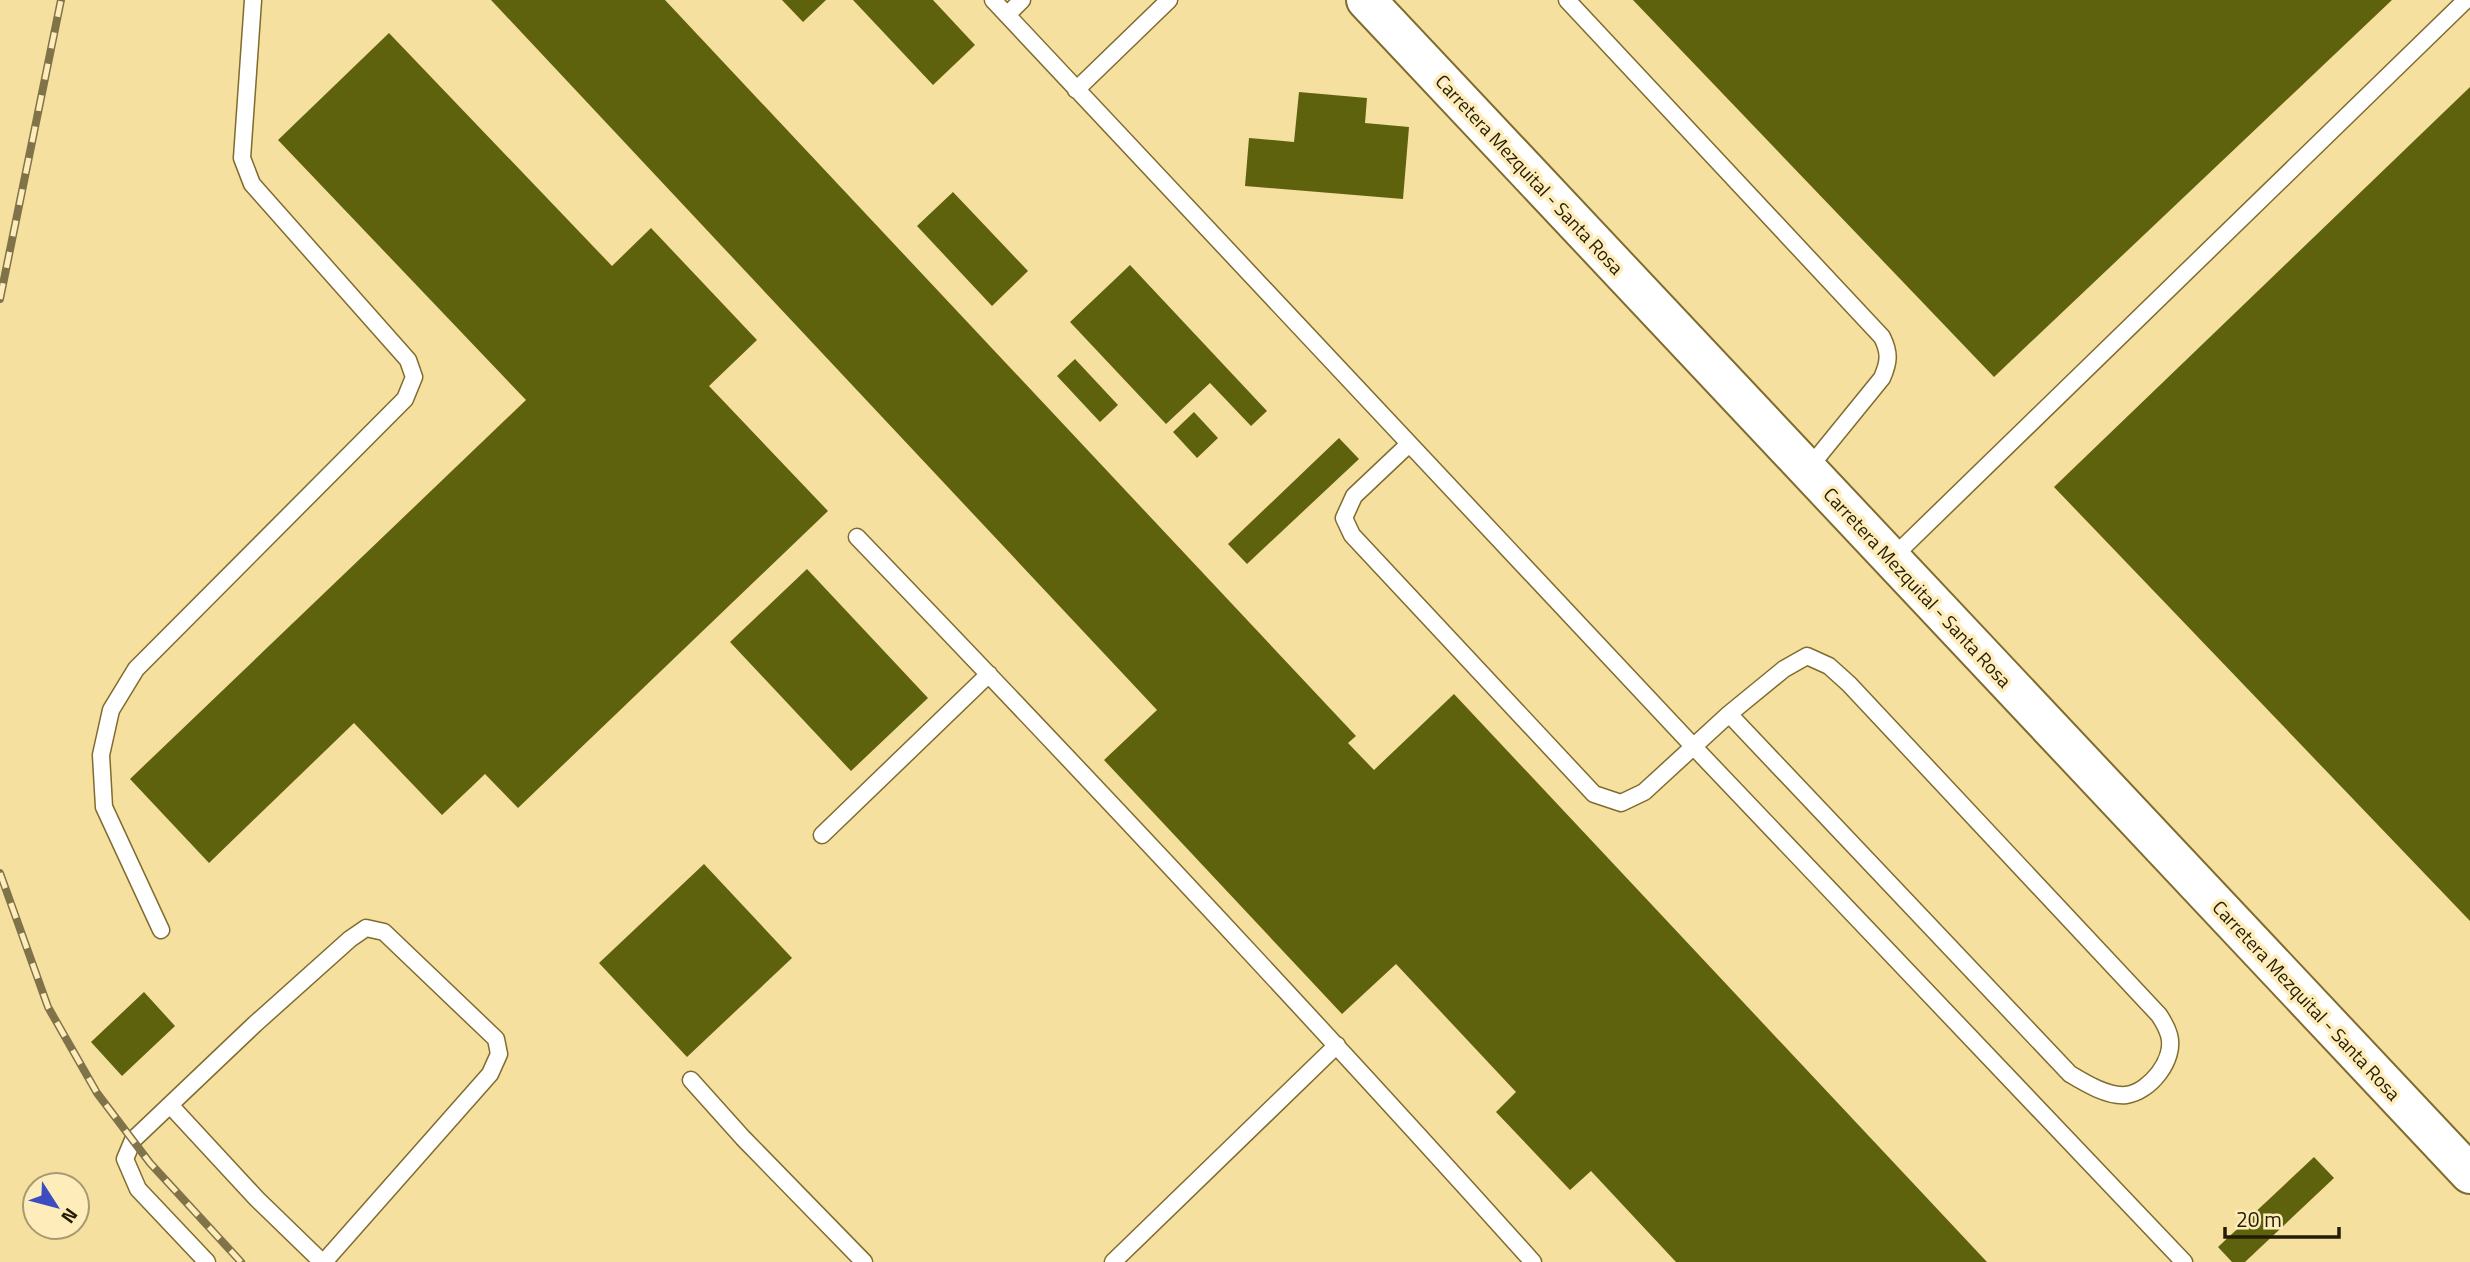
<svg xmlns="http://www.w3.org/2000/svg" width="2470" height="1262" font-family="'Titillium Web',sans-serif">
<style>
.building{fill:#5f620d}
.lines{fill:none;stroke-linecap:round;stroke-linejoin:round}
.service-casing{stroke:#7f6c2e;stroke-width:19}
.secondary-casing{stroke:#7f6c2e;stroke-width:42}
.service{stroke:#fff;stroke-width:16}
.secondary{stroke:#fff;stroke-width:38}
.rail-casing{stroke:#817349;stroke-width:8}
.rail{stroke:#feedba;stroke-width:5;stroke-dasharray:16;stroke-linecap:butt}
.labels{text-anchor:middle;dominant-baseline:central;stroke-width:7;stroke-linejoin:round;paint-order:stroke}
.street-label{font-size:19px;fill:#241c03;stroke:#feedba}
</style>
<rect width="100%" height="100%" fill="#f5e09f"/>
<path class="building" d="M491,0H665L1356,736L1348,743L1374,770L1454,694L1987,1262H1676L1591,1171L1570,1190L1496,1112L1516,1092L1396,964L1342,1014L1104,760L1157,710Z
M782,0H826L803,22Z
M853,0H933L975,45L933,85Z
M1633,0H2392L1994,377Z
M389,33L612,266L651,228L757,340L709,386L828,511L518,808L485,774L442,815L354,723L209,863L130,779L526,400L278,140Z
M2470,87V921L2054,487Z
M1299,92L1367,98L1365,123L1409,127L1403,199L1245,186L1249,138L1294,142Z
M953,192L1028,271L992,306L917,226Z
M1130,265L1267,411L1251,426L1210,383L1166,424L1070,322Z
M1075,359L1118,405L1100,422L1057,376Z
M1194,412L1218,438L1197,458L1173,432Z
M1339,438L1359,459L1247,564L1228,544Z
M807,569L928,698L851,771L730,642Z
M704,864L792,958L687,1057L599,963Z
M144,992L175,1026L122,1076L91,1042Z
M2314,1157L2334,1178L2245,1262H2232L2218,1247Z"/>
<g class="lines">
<defs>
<path id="service" d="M993,0L1693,746L2184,1262
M1567,0L1882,337C1890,353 1889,362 1882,378L1808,469
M1007,15L1022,0
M1076,90L1169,0
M1409,444L1354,496L1344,518L1352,535L1594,794L1621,803L1644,792L1729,714L1784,669L1807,656L1829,666L1849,684L2159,1015C2163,1021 2167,1028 2169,1035C2176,1059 2150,1092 2126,1095C2108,1097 2085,1083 2070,1074L1729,714
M857,537C1086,775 1312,1016 1533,1262
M1892,558L2466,0
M822,835L989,674
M161,930L104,807L101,755L111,710L136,669L405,399L414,377L408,360L252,184L242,158L253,0
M691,1080L743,1138L864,1262
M170,1105L257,1199L322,1262
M207,1262L138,1189L125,1159L133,1140L255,1024L350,939L366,928L384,932L496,1039L499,1054L490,1074L324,1262
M1113,1262L1337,1045"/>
<path id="secondary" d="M1366,0L2470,1174"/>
</defs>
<use href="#service" class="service-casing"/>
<use href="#secondary" class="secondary-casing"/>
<use href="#service" class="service"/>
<use href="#secondary" class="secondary"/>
<defs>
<path id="rail" d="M0,299L61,0
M0,873L48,1007L97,1093L150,1163L241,1262"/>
</defs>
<use href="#rail" class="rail-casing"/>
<use href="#rail" class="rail"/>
</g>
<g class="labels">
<g class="street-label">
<text transform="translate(1530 174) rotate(47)">Carretera Mezquital - Santa Rosa</text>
<text transform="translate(1918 587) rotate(47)">Carretera Mezquital - Santa Rosa</text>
<text transform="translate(2307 1000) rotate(47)">Carretera Mezquital - Santa Rosa</text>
</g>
</g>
<g transform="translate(56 1206) rotate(126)"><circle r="33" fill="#feedba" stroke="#a79971" stroke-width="2"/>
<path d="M0-5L12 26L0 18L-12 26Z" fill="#3d4cc0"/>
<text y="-10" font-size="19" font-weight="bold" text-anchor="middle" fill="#241c03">N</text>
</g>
<path d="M2225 1227v10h114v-10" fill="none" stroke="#241c03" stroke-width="3.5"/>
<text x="2236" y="1227" font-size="21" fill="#241c03" stroke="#feedba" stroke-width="5" paint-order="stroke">20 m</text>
</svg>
